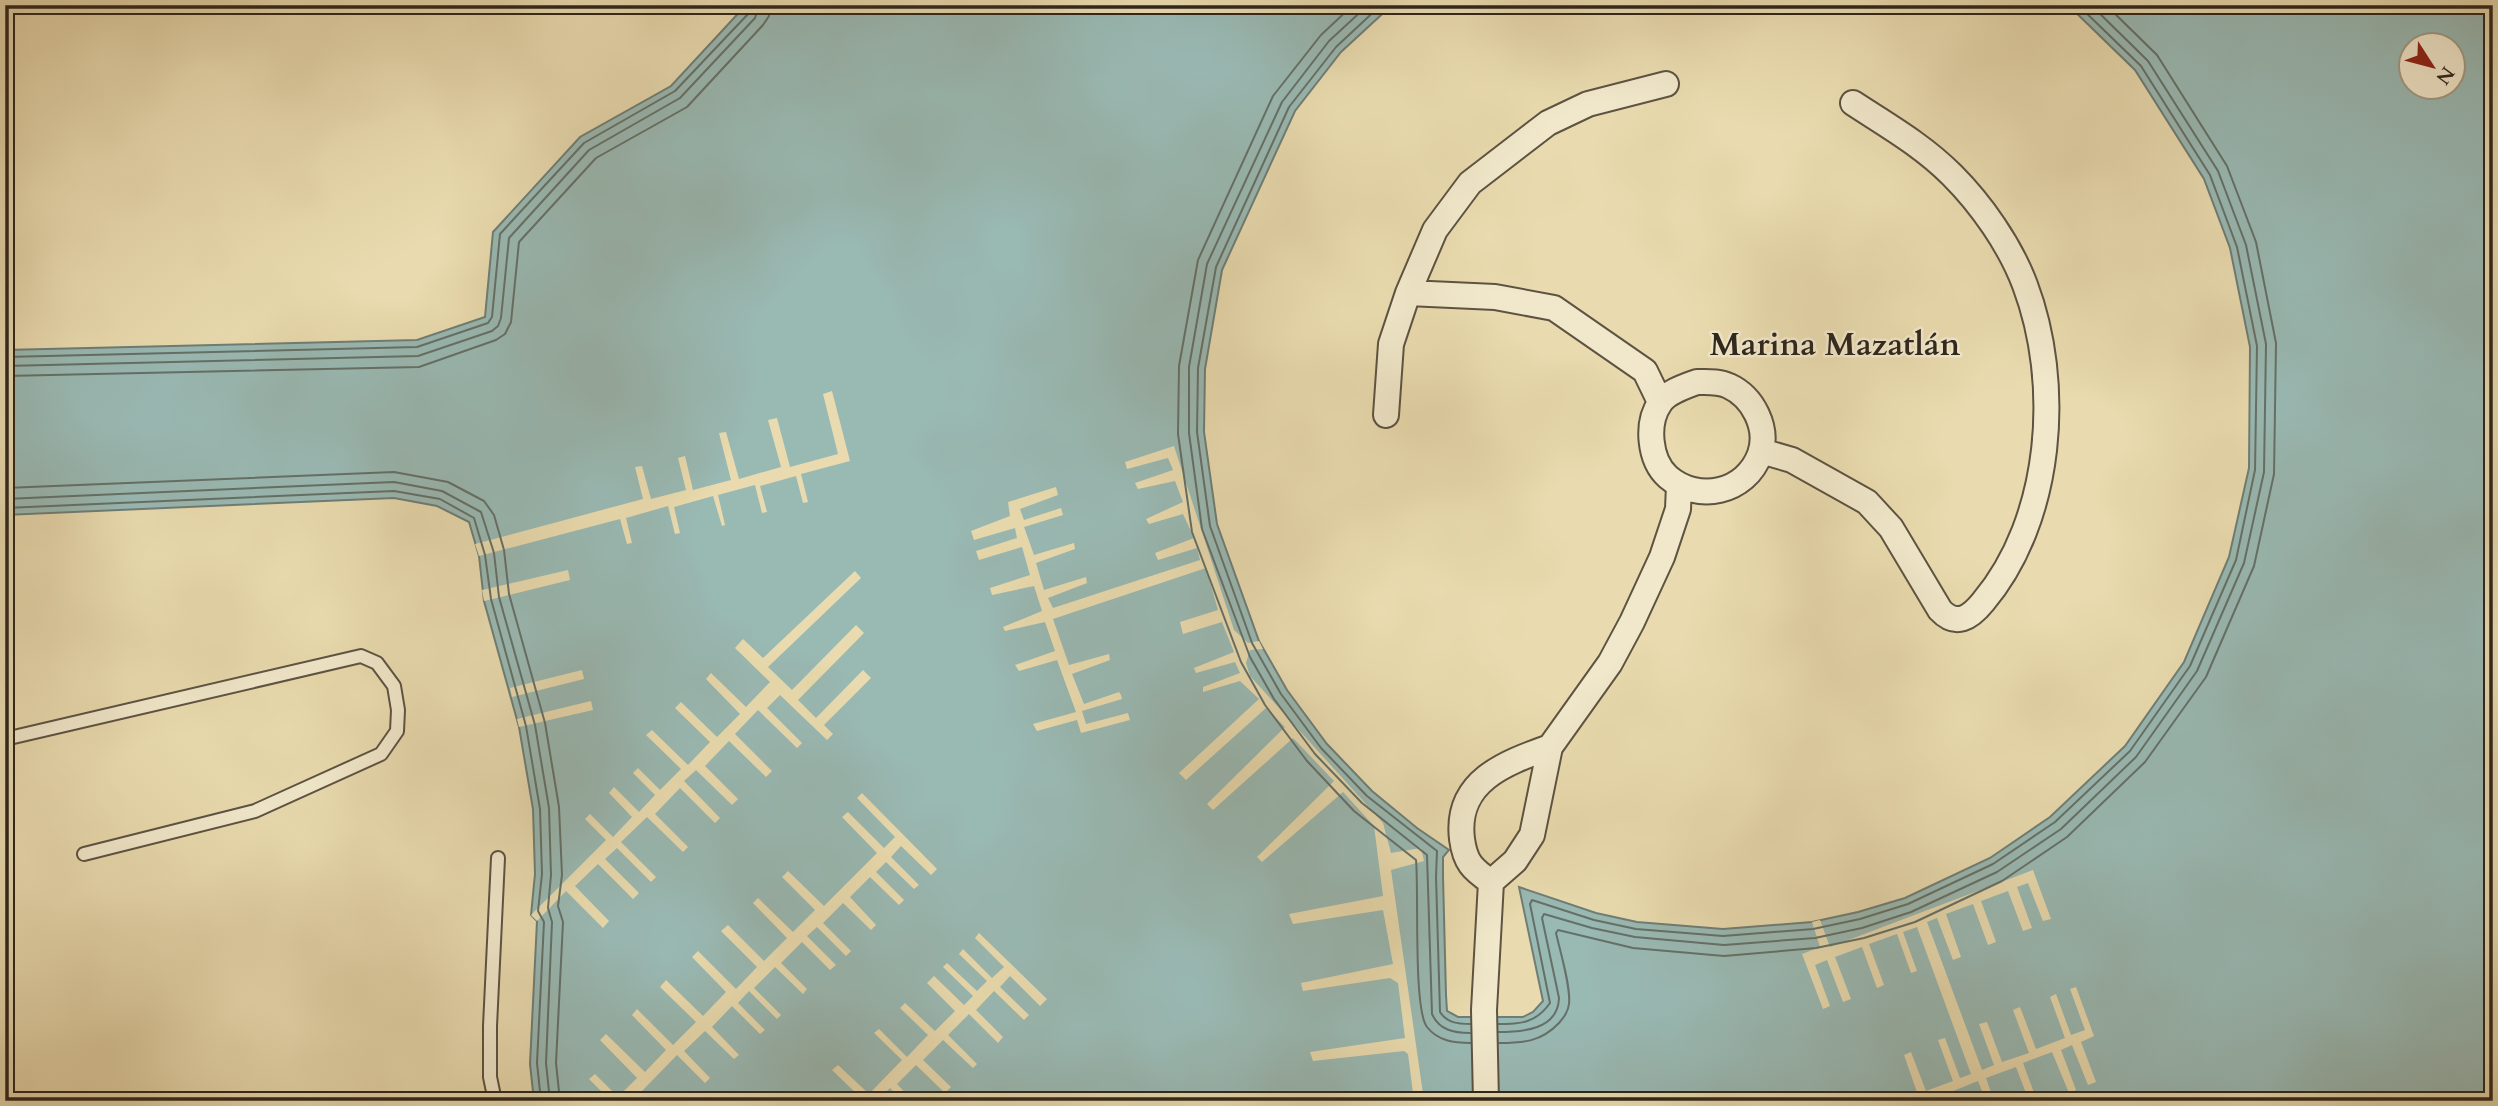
<svg xmlns="http://www.w3.org/2000/svg" width="2498" height="1106" font-family="Cardo,serif">
<style>
.water{fill:#99b9b3;stroke:#6e7e77;stroke-width:2;fill-rule:evenodd}
.pier{fill:#e9dbaf}
.lines{fill:none;stroke-linecap:round;stroke-linejoin:round}
.shore{stroke:#647068;stroke-width:2}
.lane-casing{stroke:#5d5342;stroke-width:16}
.street-casing{stroke:#5d5342;stroke-width:28}
.lane{stroke:#f1e8cb;stroke-width:12}
.street{stroke:#f1e8cb;stroke-width:24}
.labels{text-anchor:middle;dominant-baseline:central;stroke-width:5;stroke-linejoin:round;paint-order:stroke}
.district-label{font-size:32px;font-weight:bold;fill:#2e261d;stroke:#f1e8cb}
</style>
<rect width="100%" height="100%" fill="#e9dbaf"/>
<filter id="stains"><feTurbulence type="fractalNoise" baseFrequency=".00286" numOctaves="4"/><feColorMatrix values="0 0 0 0 .2 0 0 0 0 .09 0 0 0 0 .02 0 0 0 .5 -.17"/></filter>
<radialGradient id="worn" r=".72"><stop offset=".6" stop-color="#630" stop-opacity="0"/><stop offset="1" stop-color="#630" stop-opacity=".3"/></radialGradient>
<path class="water" d="M746,5H1392L1341,52L1295,111L1222,270L1205,369L1204,432L1217,524L1259,641L1287,690L1327,744L1372,791L1417,828L1449,850L1443,857V877L1446,995L1447,1011L1458,1017H1523L1533,1012L1543,1001L1519,887L1596,913L1637,922L1723,929L1812,922L1858,912L1905,898L1990,858L2050,817L2125,746L2184,662L2229,557L2249,468L2250,347L2230,248L2204,179L2135,70L2068,5H2493V1101H534L530,1064L537,921L531,915L535,874L533,809L519,727L484,601L479,556L469,522L437,506L394,498L5,515V350L417,340L485,317L493,232L580,137L671,86ZM2410,46H2452V88H2410Z"/>
<path class="pier" d="M832,391L850,461L801,474L808,502L803,503L796,476L760,486L767,512L762,513L755,485L718,495L725,525L722,526L713,496L674,507L680,533L675,534L668,506L626,518L632,543L627,544L620,519L479,556L475,544L643,499L635,467L642,466L651,499L686,490L678,458L685,456L693,490L731,480L719,433L726,432L739,479L781,467L768,420L777,418L790,467L838,454L823,394Z
M1174,446L1234,630L1248,643L1259,641L1263,649L1250,650L1246,663L1250,676L1383,823L1391,853L1421,848L1424,861L1391,870L1424,1101H1414L1408,1054L1404,1051L1313,1061L1310,1052L1405,1038L1398,983L1390,978L1303,991L1301,983L1393,964L1383,910L1293,924L1289,914L1383,896L1374,826L1343,792L1262,862L1257,857L1334,781L1293,738L1213,810L1207,804L1285,727L1266,708L1186,780L1179,773L1259,699L1240,681L1203,692V687L1240,673L1235,662L1196,673L1194,668L1234,652L1222,622L1183,634L1180,622L1218,610L1206,568L1053,619L1069,665L1109,654L1110,660L1072,674L1084,704L1119,692L1121,695L1122,699L1082,711L1086,724L1128,713L1130,720L1081,733L1077,720L1037,731L1033,724L1076,712L1057,660L1019,671L1015,665L1055,651L1045,622L1005,631L1003,627L1042,611L1034,586L992,595L990,588L1030,575L1022,547L979,560L976,551L1017,538L1015,528L974,540L971,531L1010,516L1008,502L1056,487L1058,495L1020,509L1024,520L1061,508L1063,515L1024,527L1034,555L1074,543L1075,549L1036,563L1044,590L1086,577L1087,583L1048,598L1053,608L1200,560L1197,548L1158,560L1155,553L1194,538L1183,514L1149,524L1146,519L1183,502L1175,481L1138,489L1135,483L1173,470L1168,458L1127,469L1125,462Z
M568,570L570,580L484,601L482,590Z
M855,571L861,578L768,667L792,690L856,625L864,633L798,700L816,718L863,670L871,678L824,725L833,734L827,740L780,695L767,708L802,743L797,748L758,710L735,734L772,771L766,777L729,741L705,766L738,799L732,805L696,770L684,781L720,818L715,823L680,788L655,814L688,847L683,852L647,817L621,842L656,877L651,882L617,848L605,859L639,893L633,899L598,864L575,886L609,921L603,928L566,891L537,921L531,915L606,840L585,819L590,814L613,837L632,817L609,793L614,787L639,812L655,795L633,773L638,768L660,790L681,769L646,735L652,730L688,765L710,742L675,708L681,702L717,737L740,714L706,679L711,673L746,707L770,682L735,648L743,639L763,658Z
M582,670L584,679L512,697L510,688Z
M591,701L593,710L519,727L517,719Z
M862,793L937,869L931,875L901,846L891,857L919,885L914,889L886,862L876,872L904,900L899,905L870,877L850,897L876,925L871,930L843,903L823,923L851,951L846,956L817,927L807,936L836,965L830,970L802,942L781,963L807,989L803,994L775,967L754,988L781,1015L777,1019L749,991L738,1003L765,1030L760,1034L732,1006L712,1027L739,1055L734,1059L705,1031L684,1051L710,1078L705,1083L677,1055L642,1091L651,1101H642L636,1095L629,1101H611L589,1079L595,1074L618,1097L637,1078L600,1040L606,1034L645,1072L666,1050L632,1015L637,1009L673,1045L696,1022L660,987L666,980L703,1016L726,992L692,957L698,951L736,989L757,967L721,931L728,925L764,961L787,938L753,903L758,898L793,932L815,910L782,877L788,871L824,906L877,853L842,817L848,812L884,848L895,837L857,798Z
M2033,870L2051,919L2043,921L2028,883L2017,887L2032,928L2023,931L2008,891L1981,901L1996,942L1988,945L1973,904L1946,914L1961,957L1953,960L1937,918L1927,922L1982,1070L1994,1065L1979,1024L1987,1022L2002,1062L2029,1053L2013,1010L2020,1007L2036,1049L2065,1038L2050,997L2056,994L2071,1035L2085,1030L2070,989L2076,987L2094,1036L2081,1042L2096,1082L2088,1085L2072,1045L2061,1050L2076,1090L2069,1093L2052,1052L2023,1063L2037,1101H2029L2016,1067L1986,1078L1994,1101H1986L1978,1081L1948,1093L1950,1101H1942L1940,1096L1928,1101H1903L1918,1095L1904,1055L1911,1052L1926,1091L1953,1081L1938,1040L1945,1038L1960,1078L1971,1074L1917,927L1903,932L1917,971L1911,973L1897,934L1869,944L1884,985L1877,988L1862,947L1835,957L1851,999L1843,1002L1827,960L1815,965L1830,1006L1823,1009L1802,954L1820,947L1812,922L1820,920L1830,947Z
M979,933L1047,999L1040,1006L1010,976L1000,987L1029,1015L1024,1020L994,991L976,1010L1003,1037L998,1043L969,1014L948,1035L977,1064L973,1068L943,1040L923,1060L951,1087L945,1093L916,1065L897,1084L913,1101H903L890,1088L877,1101H860L861,1098L832,1070L838,1065L869,1094L902,1060L874,1033L879,1029L907,1057L928,1035L900,1008L905,1003L935,1031L955,1011L927,983L934,976L964,1005L973,996L943,967L947,963L977,991L987,981L959,954L963,949L992,978L1004,967L975,938Z"/>
<g class="lines">
<path class="shore" d="M1353,5L1321,35L1273,96L1198,260L1179,366L1178,434L1192,532L1241,662L1265,705L1307,761L1354,811L1416,860C1419,890 1413,1009 1427,1027C1438,1041 1454,1043 1471,1043
M1368,5L1329,41L1282,102L1207,264L1189,367V433L1202,529L1250,657L1274,699L1315,754L1362,803L1427,855L1432,1014C1439,1030 1454,1033 1470,1033
M1381,5L1336,47L1289,107L1216,267L1198,368L1197,432L1210,526L1252,643L1281,694L1321,748L1367,796L1437,851L1436,877L1440,1012C1447,1023 1458,1024 1470,1024
M5,357L417,347L488,323L492,317L500,234L584,143L675,91L749,13L751,5
M5,366L418,356L492,331L498,326L501,318L509,238L589,150L680,98L755,18L759,5
M5,376L419,367L496,340L505,334L511,322L519,242L596,158L687,107L763,25L769,16L770,5
M5,488L394,472L448,482L484,501L494,515L504,550L509,594L545,723L559,807L562,875L558,906L563,922L556,1063L560,1101
M5,499L394,482L442,491L481,512L494,553L499,597L535,725L549,808L551,875L548,908L552,922L546,1063L550,1101
M5,508L394,491L440,499L474,518L485,555L491,599L526,726L540,809L542,874L538,911L544,922L537,1063L541,1101
M1498,1024C1521,1024 1536,1023 1550,1003L1530,904L1532,900L1594,920L1636,929L1723,936L1813,929L1860,919L1908,904L1993,864L2055,822L2130,751L2190,666L2236,560L2255,470L2257,346L2237,247L2210,175L2141,66L2078,5
M1498,1032C1522,1032 1558,1030 1559,998L1542,918L1544,914L1592,928L1635,937L1724,945L1815,938L1862,928L1911,912L1997,872L2061,829L2136,757L2197,671L2244,563L2264,472L2266,344L2246,245L2218,171L2148,61L2091,5
M1499,1043C1523,1043 1541,1042 1559,1023C1564,1017 1568,1012 1569,1004C1571,987 1560,951 1556,933L1558,930L1633,948L1724,956L1816,948L1864,938L1915,922L2002,881L2067,837L2145,762L2206,677L2254,566L2274,474L2276,343L2256,242L2227,166L2157,55L2106,5"/>
<defs>
<path id="lane" d="M5,739L361,656L377,663L394,686L398,710L397,731L381,754L255,811L84,854
M495,1101L490,1077V1026L498,858"/>
<path id="street" d="M1408,293L1495,297L1554,308L1645,371L1660,402
M1697,382C1708,382 1719,381 1729,386C1753,397 1769,428 1760,454C1746,493 1698,503 1668,477C1649,460 1646,423 1660,403C1667,392 1686,386 1697,382Z
M1386,415L1391,344L1408,293L1435,230L1470,183L1548,123L1588,104L1666,84
M1761,451L1792,460L1867,502L1891,528L1940,610C1956,627 1970,618 1983,602C2053,519 2062,383 2025,285C2010,245 1981,204 1952,175C1922,145 1888,126 1853,103
M1491,882C1472,869 1465,862 1462,839C1455,781 1505,763 1550,747
M1486,1101L1484,1010L1491,882L1515,861L1532,835L1550,747L1610,663L1632,622L1662,557L1678,509L1679,485"/>
</defs>
<use href="#lane" class="lane-casing"/>
<use href="#street" class="street-casing"/>
<use href="#lane" class="lane"/>
<use href="#street" class="street"/>
</g>
<g class="labels">
<g class="district-label">
<text x="1835" y="345">Marina Mazatlán</text>
</g>
</g>
<rect width="2498" height="1106" fill="none" stroke="#e9dbaf" stroke-width="28"/>
<rect x="7" y="7" width="2484" height="1092" fill="none" stroke="#2e261d" stroke-width="3.5"/>
<rect x="14" y="14" width="2470" height="1078" fill="none" stroke="#2e261d" stroke-width="2"/>
<g transform="translate(2432 66) rotate(126)"><circle r="33" fill="#f1e8cb" stroke="#a39a85" stroke-width="2"/>
<path d="M0-5L12 26L0 18L-12 26Z" fill="#8f2418"/>
<text y="-10" font-size="19" font-weight="bold" text-anchor="middle" fill="#2e261d">N</text>
</g>
<rect width="100%" height="100%" filter="url(#stains)"/>
<rect width="100%" height="100%" fill="url(#worn)"/>
</svg>
